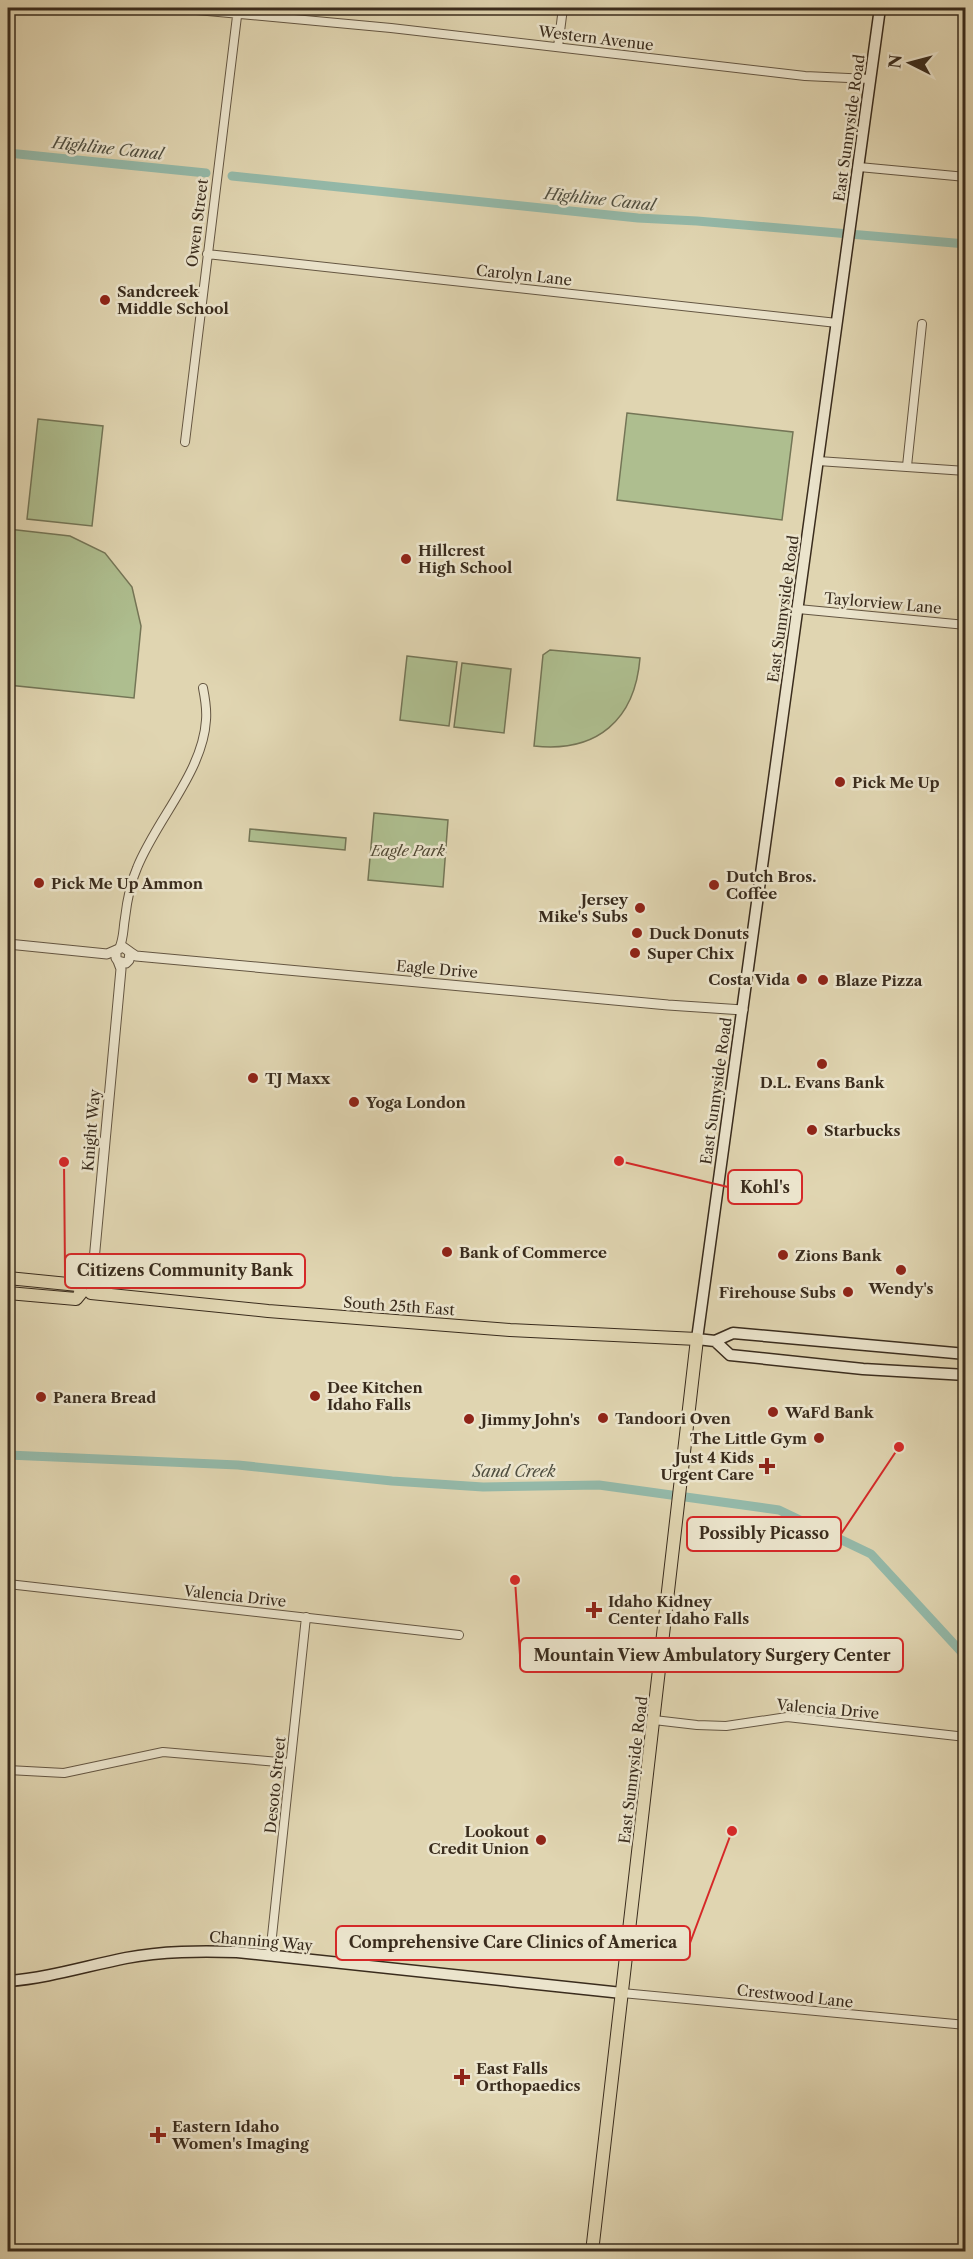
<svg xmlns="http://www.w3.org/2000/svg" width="973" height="2259" font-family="'Libre Caslon Text',serif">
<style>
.green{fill:#aebe8f;stroke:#747556;stroke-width:1.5}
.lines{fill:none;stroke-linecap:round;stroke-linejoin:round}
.canal{stroke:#94b9a9;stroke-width:9}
.minor-casing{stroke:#645642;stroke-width:10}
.tertiary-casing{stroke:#645642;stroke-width:11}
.secondary-casing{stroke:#3a2c1d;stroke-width:13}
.primary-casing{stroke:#3a2c1d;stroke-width:14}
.minor{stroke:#ebe4cc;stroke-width:8}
.tertiary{stroke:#ebe4cc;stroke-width:9}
.secondary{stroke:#ebe4cc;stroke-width:10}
.primary{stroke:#e0d5b1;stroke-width:12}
.poi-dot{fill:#8f2418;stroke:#ebe4cc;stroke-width:2}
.labels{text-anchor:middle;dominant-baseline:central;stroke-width:5;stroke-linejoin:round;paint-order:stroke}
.street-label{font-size:15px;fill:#3a2c1d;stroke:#ebe4cc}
.poi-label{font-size:15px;font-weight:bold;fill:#3a2c1d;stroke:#ebe4cc;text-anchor:start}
.park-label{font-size:15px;font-style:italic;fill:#514934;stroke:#ebe4cc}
.water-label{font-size:16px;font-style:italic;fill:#504f40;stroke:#ebe4cc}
.leader{fill:none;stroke:#d62828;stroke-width:2}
.callout-dot{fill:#d62828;stroke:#ebe4cc;stroke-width:2}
.callout{fill:#ebe4cc;stroke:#d62828;stroke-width:2}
.callout-label{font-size:16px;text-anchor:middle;font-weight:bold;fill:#3a2c1d}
</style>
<rect width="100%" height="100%" fill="#e0d5b1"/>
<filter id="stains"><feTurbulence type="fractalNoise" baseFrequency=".00333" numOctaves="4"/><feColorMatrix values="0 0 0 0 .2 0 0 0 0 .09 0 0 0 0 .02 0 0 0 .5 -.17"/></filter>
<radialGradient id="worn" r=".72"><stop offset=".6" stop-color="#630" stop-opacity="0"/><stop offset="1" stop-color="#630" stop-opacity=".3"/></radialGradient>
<path class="green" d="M627,413L793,432L782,520L617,500Z
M38,419L103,426L92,526L27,519Z
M8,529L70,536L105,553L132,587L141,626L134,698L8,685Z
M550,650L640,658C635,720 597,753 534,746L543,655Z
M407,656L457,662L449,726L400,720Z
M462,663L511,669L504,733L454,727Z
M374,813L448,820L443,887L368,880Z
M250,829L346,838L345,850L249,841Z"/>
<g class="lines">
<path class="canal" d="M8,153L206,173
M232,176L638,218L697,221L966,244
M8,1455L238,1465L392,1481L483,1487L599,1485L779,1510L871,1554L966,1657"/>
<defs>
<path id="minor" d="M175,8L391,28L805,76L870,79
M558,47L563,8
M859,167L966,177
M207,254L837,323
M185,442L238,8
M818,461L966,471
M907,466L922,324
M798,609L966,625
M119,949C124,938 123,929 125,918C127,901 130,884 137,868C156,820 203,772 206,720C207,709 205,698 203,688
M8,1584L459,1635
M654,1720L697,1725L726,1726L787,1717L966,1737
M8,1770L64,1773L163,1752L290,1763
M270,1955L306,1617
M622,1993L966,2025"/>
<path id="tertiary" d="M8,944L107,954L123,947L130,952L129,960L126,963L118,961L116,958V951
M130,952L136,956L668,1005L743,1010
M91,1293L121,969L118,961"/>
<path id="secondary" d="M880,8L697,1339L715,1341L733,1333L966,1354
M715,1341L730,1355L863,1369L966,1375
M8,1981C48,1978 86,1966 126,1958C163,1951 200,1951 237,1952L622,1993"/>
<path id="primary" d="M8,1278L78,1285L81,1293L76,1299L8,1293
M91,1293L268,1311L510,1330L697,1339L592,2252"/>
</defs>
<use href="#minor" class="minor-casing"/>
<use href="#tertiary" class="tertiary-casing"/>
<use href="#secondary" class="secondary-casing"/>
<use href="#primary" class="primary-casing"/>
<use href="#minor" class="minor"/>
<use href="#tertiary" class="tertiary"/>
<use href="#secondary" class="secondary"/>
<use href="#primary" class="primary"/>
</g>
<g class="poi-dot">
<circle cx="105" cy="300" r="6"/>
<circle cx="406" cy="559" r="6"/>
<circle cx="840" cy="782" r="6"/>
<circle cx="39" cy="883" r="6"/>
<circle cx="714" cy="885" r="6"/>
<circle cx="640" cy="908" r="6"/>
<circle cx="637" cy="933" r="6"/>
<circle cx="635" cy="953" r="6"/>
<circle cx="802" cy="979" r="6"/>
<circle cx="823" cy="980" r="6"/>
<circle cx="822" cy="1064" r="6"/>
<circle cx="253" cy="1078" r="6"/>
<circle cx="354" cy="1102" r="6"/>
<circle cx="812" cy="1130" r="6"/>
<circle cx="447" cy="1252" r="6"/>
<circle cx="783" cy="1255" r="6"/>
<circle cx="901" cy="1270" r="6"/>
<circle cx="848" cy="1292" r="6"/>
<circle cx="315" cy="1396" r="6"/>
<circle cx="41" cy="1397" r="6"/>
<circle cx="773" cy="1412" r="6"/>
<circle cx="603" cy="1418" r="6"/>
<circle cx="469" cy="1419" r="6"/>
<circle cx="819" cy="1438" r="6"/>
<path d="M764 1457h6v6h6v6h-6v6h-6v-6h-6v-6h6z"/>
<path d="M591 1601h6v6h6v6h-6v6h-6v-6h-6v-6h6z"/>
<circle cx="541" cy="1840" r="6"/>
<path d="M459 2068h6v6h6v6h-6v6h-6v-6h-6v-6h6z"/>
<path d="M155 2126h6v6h6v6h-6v6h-6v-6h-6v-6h6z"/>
</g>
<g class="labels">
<g class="street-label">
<text transform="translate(596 38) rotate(7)">Western Avenue</text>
<text transform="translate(849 128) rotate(-82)">East Sunnyside Road</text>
<text transform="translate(197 223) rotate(-83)">Owen Street</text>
<text transform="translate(524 275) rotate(6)">Carolyn Lane</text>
<text transform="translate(883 603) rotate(5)">Taylorview Lane</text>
<text transform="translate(783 609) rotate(-82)">East Sunnyside Road</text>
<text transform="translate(437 969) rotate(5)">Eagle Drive</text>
<text transform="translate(716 1091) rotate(-82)">East Sunnyside Road</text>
<text transform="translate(91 1130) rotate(-85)">Knight Way</text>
<text transform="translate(399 1306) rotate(4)">South 25th East</text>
<text transform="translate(235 1596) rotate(6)">Valencia Drive</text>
<text transform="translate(828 1709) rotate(5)">Valencia Drive</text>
<text transform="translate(633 1770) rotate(-83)">East Sunnyside Road</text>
<text transform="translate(275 1785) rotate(-84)">Desoto Street</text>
<text transform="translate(261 1941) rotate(5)">Channing Way</text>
<text transform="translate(795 1996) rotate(6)">Crestwood Lane</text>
</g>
<g class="poi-label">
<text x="117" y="291">Sandcreek<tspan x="117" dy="17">Middle School</tspan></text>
<text x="418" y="550">Hillcrest<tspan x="418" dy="17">High School</tspan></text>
<text x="852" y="782">Pick Me Up</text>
<text x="726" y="876">Dutch Bros.<tspan x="726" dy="17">Coffee</tspan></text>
<text x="51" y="883">Pick Me Up Ammon</text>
<text x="628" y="899" text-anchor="end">Jersey<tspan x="628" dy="17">Mike's Subs</tspan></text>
<text x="649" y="933">Duck Donuts</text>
<text x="647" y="953">Super Chix</text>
<text x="790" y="979" text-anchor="end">Costa Vida</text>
<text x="835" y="980">Blaze Pizza</text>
<text x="265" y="1078">TJ Maxx</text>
<text x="822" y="1082" text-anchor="middle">D.L. Evans Bank</text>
<text x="366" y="1102">Yoga London</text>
<text x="824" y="1130">Starbucks</text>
<text x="459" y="1252">Bank of Commerce</text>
<text x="795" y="1255">Zions Bank</text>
<text x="901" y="1288" text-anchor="middle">Wendy's</text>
<text x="836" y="1292" text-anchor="end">Firehouse Subs</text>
<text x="327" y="1387">Dee Kitchen<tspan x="327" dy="17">Idaho Falls</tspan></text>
<text x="53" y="1397">Panera Bread</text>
<text x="785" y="1412">WaFd Bank</text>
<text x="615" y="1418">Tandoori Oven</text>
<text x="481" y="1419">Jimmy John's</text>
<text x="807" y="1438" text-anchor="end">The Little Gym</text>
<text x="754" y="1457" text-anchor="end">Just 4 Kids<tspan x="754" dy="17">Urgent Care</tspan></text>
<text x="608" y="1601">Idaho Kidney<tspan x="608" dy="17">Center Idaho Falls</tspan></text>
<text x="529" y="1831" text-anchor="end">Lookout<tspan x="529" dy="17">Credit Union</tspan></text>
<text x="476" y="2068">East Falls<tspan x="476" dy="17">Orthopaedics</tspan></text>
<text x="172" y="2126">Eastern Idaho<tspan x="172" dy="17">Women's Imaging</tspan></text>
</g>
<g class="park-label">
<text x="408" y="850">Eagle Park</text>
</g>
<g class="water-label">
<text transform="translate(108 148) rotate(6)">Highline Canal</text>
<text transform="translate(600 199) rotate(6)">Highline Canal</text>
<text x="514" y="1471">Sand Creek</text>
</g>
</g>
<path class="leader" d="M619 1161L728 1187M64 1162L65 1271M899 1447L841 1534M515 1580L520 1655M732 1831L690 1943"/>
<g class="callout-dot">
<circle cx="619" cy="1161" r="6"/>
<circle cx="64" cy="1162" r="6"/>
<circle cx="899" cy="1447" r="6"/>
<circle cx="515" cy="1580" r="6"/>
<circle cx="732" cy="1831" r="6"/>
</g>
<g class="callout">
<rect x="728" y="1170" width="74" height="34" rx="6"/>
<rect x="65" y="1254" width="240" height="34" rx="6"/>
<rect x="687" y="1517" width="154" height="34" rx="6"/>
<rect x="520" y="1638" width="383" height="34" rx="6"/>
<rect x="336" y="1926" width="354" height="34" rx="6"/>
</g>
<g class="callout-label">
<text x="765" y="1193">Kohl's</text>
<text x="185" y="1276">Citizens Community Bank</text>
<text x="764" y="1539">Possibly Picasso</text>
<text x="712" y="1661">Mountain View Ambulatory Surgery Center</text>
<text x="513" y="1948">Comprehensive Care Clinics of America</text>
</g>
<rect width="973" height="2259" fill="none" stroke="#e0d5b1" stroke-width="30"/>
<rect x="9" y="9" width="955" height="2241" fill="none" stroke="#3a2c1d" stroke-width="3"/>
<rect x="15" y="15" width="943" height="2229" fill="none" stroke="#3a2c1d" stroke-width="1.5"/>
<g transform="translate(910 63) rotate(276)" stroke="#ebe4cc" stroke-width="4.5" paint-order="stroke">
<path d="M0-4.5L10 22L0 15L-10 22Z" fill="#3a2c1d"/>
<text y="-9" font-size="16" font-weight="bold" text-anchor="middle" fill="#3a2c1d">N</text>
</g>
<rect width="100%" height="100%" filter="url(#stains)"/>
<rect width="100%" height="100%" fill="url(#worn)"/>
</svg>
